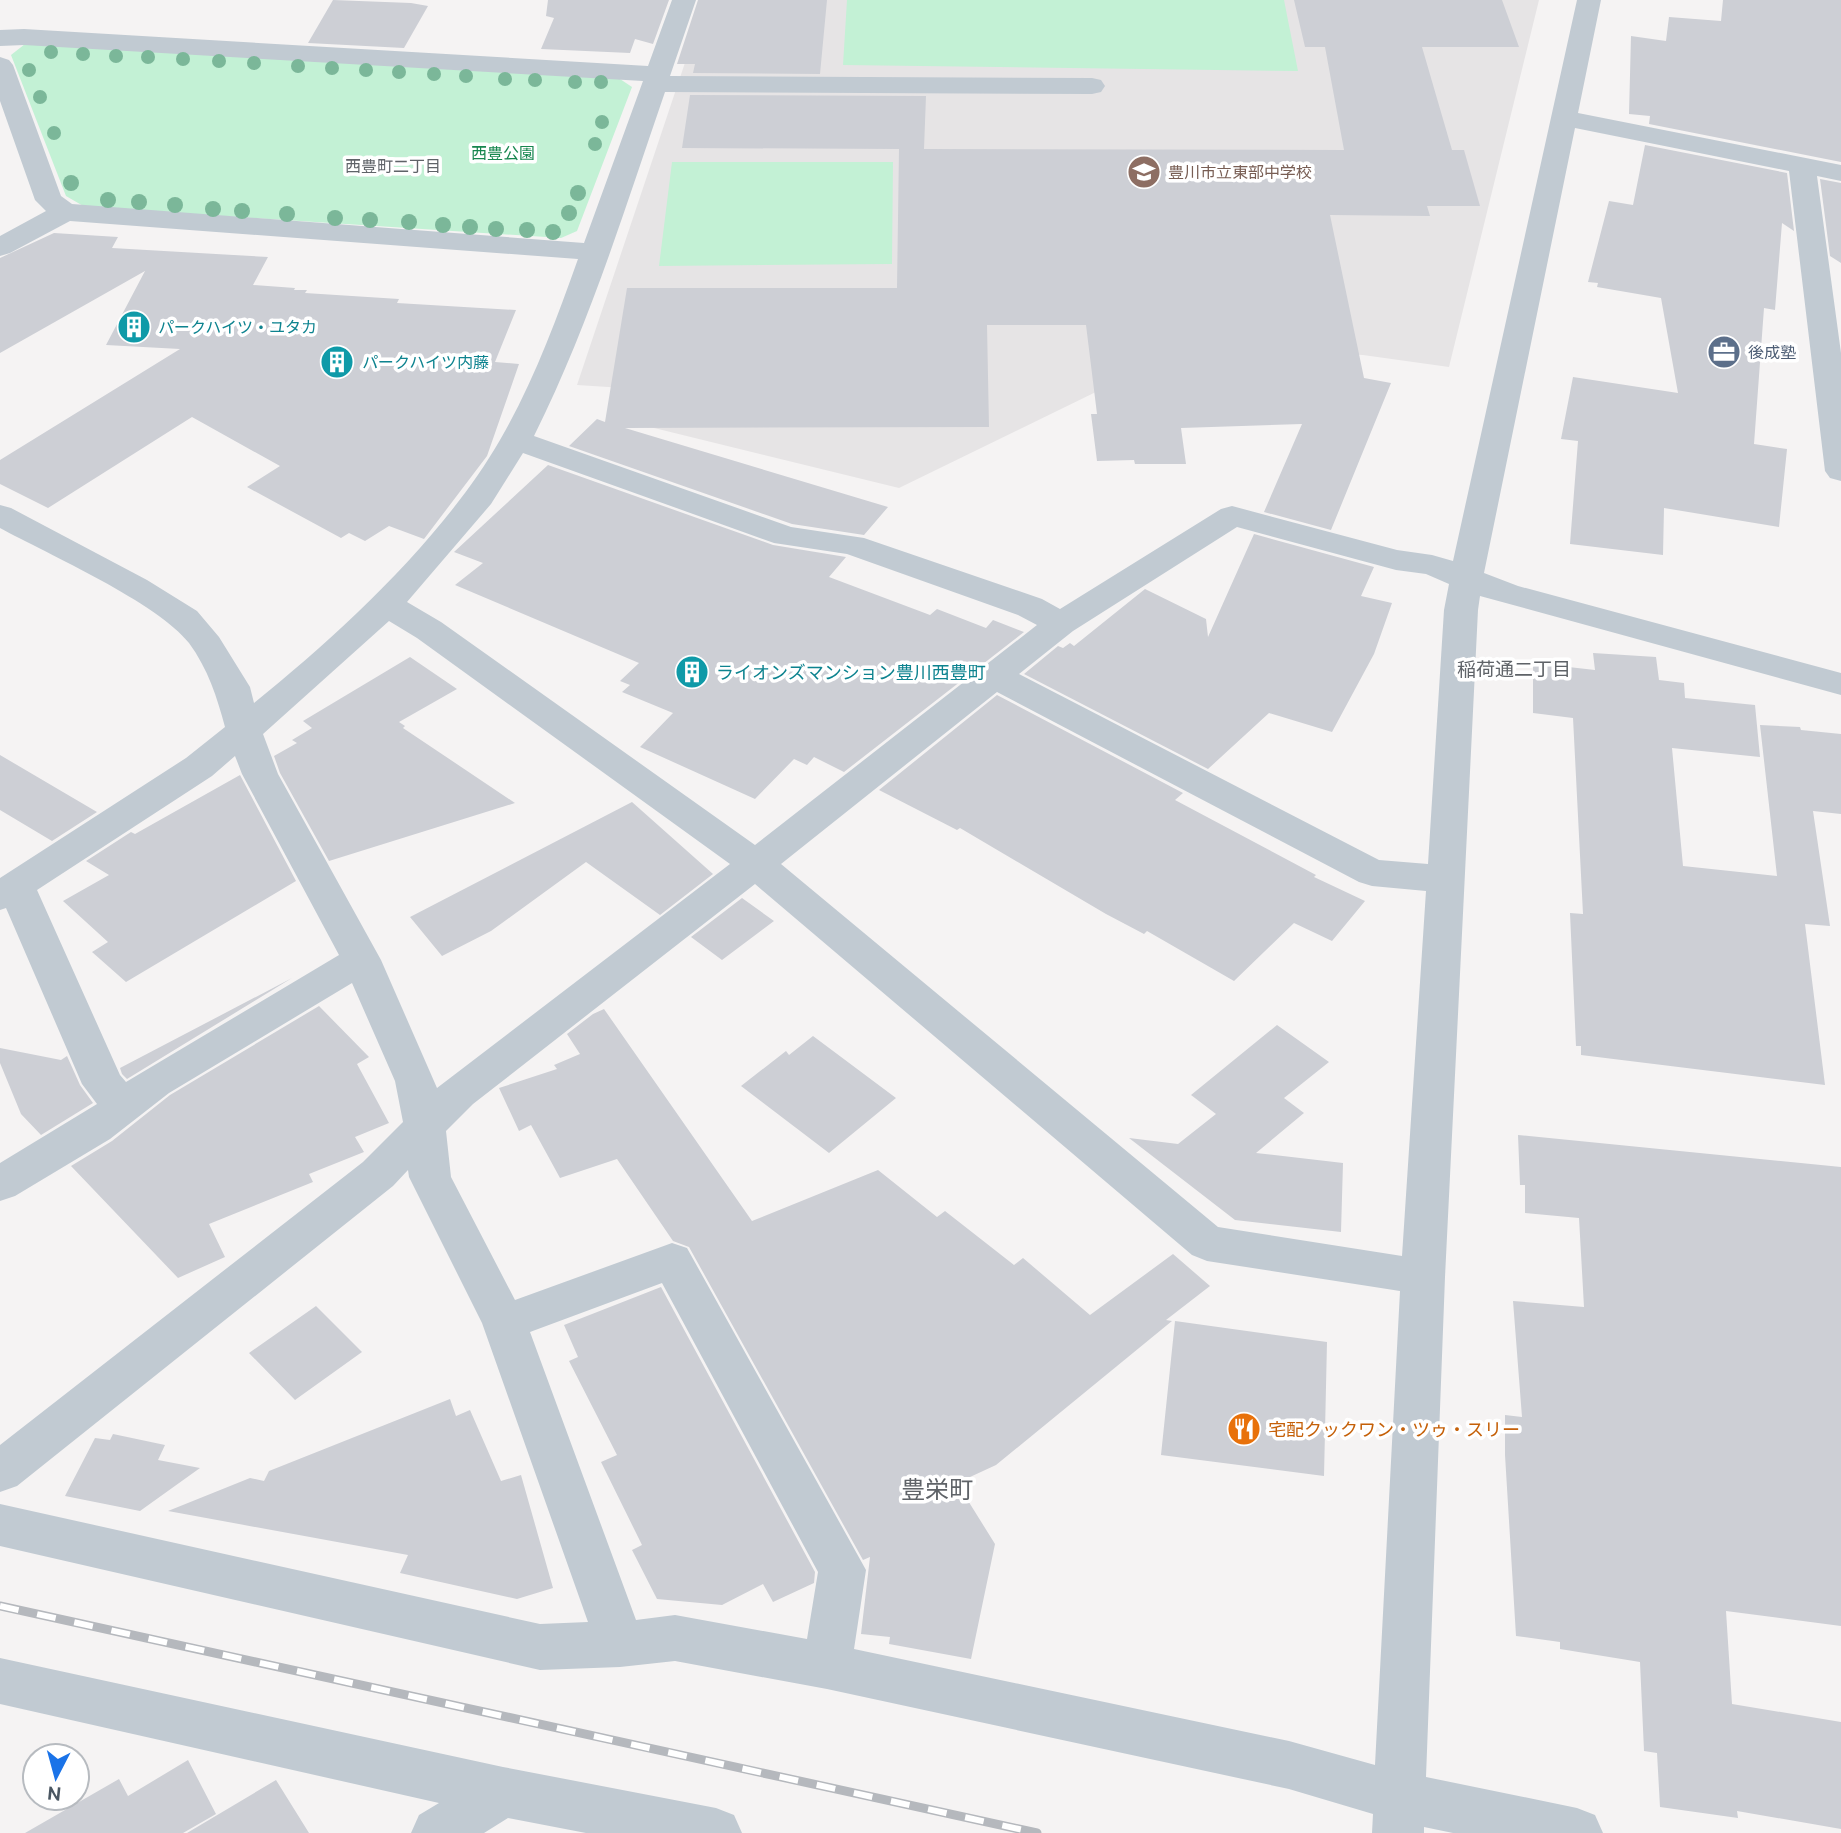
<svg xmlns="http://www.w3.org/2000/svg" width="1841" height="1833" font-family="Ubuntu,'Noto Sans JP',sans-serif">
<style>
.education{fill:#e6e4e5}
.green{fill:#c3f1d5}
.building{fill:#cdcfd5}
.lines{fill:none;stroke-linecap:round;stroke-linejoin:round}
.minor{fill:#c1cad2;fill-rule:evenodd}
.rail-casing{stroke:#b5b8bd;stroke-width:9}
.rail{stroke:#fff;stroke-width:6;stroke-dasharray:19;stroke-linecap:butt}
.tree{fill:#7bb799}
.labels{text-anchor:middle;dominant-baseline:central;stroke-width:7;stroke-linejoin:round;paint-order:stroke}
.far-park-label{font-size:16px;fill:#17864f;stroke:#fff}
.far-neighbourhood-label{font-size:16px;fill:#5f6368;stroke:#fff}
.far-education-label{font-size:16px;fill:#785e54;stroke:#fff;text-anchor:start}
.far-culture-label{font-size:16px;fill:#0d838f;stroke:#fff;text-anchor:start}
.far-service-label{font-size:16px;fill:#4e5e75;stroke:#fff;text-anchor:start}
.culture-label{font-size:18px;fill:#0d838f;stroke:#fff;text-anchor:start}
.food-label{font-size:18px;fill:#c56008;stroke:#fff;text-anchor:start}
.neighbourhood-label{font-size:19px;fill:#5f6368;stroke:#fff}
.near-quarter-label{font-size:24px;fill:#5f6368;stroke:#fff}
</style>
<rect width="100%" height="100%" fill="#f5f3f3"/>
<path class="education" d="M706,0H1539L1449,367L1363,355L1265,350L1102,389L899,488L646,426L655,390L577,385Z"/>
<path class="green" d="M847,0H1284L1298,71L843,65Z
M25,44L620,79L632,87L577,231L561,238L85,207L66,196L11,55Z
M672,162H893L892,264L659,266Z"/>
<path class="building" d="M333,0L411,3L428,6L404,48L308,43Z
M548,0H669L653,44L635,39L630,53L541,49L554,18L546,16Z
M698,0H827L820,74L693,73L695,64H677Z
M1294,0H1502L1519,47H1422L1452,150H1464L1480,206H1427L1430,216L1330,215L1364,378L1391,383L1331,530L1264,512L1302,424L1181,428L1186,464H1135L1134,460L1097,461L1091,414H1097L1086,325H987L989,427L625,428L888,507L864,535L792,524L569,446L597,419L605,422L627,288H897L899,149L682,148L690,95L926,96L924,149L1344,150L1325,47H1305Z
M1723,0H1841V162L1649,124L1650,116L1629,114L1631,36L1666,41L1669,17L1721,21Z
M1645,145L1787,173L1794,231L1782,223L1775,310L1764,308L1754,444L1787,449L1779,527L1664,508L1663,555L1570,544L1578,441L1561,439L1573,377L1678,393L1661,298L1597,287L1598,283L1588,282L1609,201L1633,205Z
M1820,179L1841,183V263L1830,256Z
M54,233L118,237L112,248L268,257L253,285L295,288L294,290H307L305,293L399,299L397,303L516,310L495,362L519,364L487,456L424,539L389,526L365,541L349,533L341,538L247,487L280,466L192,417L48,508L0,484V460L180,349L106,345L145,271L0,353V258Z
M548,465L773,545L846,557L829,577L930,615L937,609L986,628L993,620L1024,632L844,772L814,757L807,765L794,759L755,799L640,747L673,713L622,692L630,685L620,681L639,663L455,585L483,563L454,552Z
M1254,534L1374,567L1361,596L1392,603L1374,654L1332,732L1269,713L1208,769L1024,674L1058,646L1063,648L1070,643L1074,646L1145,589L1206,619L1208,637Z
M1593,653L1656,657L1659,680L1684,683L1685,698L1755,705L1760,757L1672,748L1683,866L1777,876L1760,725L1800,727L1801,730L1841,734V814L1813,811L1830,926L1805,924L1825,1085L1581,1055V1046H1576L1570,913L1583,914L1573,718L1533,713V663L1595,670Z
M410,657L457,689L399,722L405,726L403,728L515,803L329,861L280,773L274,756L297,743L292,740L312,728L303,721Z
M997,695L1183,793L1175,800L1316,875L1314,877L1365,901L1332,941L1294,923L1234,981L1147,931L1144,934L1106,914L960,828L957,830L879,790Z
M0,755L97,812L52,841L0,810Z
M240,775L296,881L126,982L92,952L108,942L63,901L109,875L86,861L131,832L135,834Z
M632,802L713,874L660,915L586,862L491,931L442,956L410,917Z
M742,898L774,921L722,960L691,937Z
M292,978L127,1079L122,1074L120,1068Z
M319,1006L369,1057L357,1064L389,1123L355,1137L364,1152L309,1174L313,1182L209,1224L225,1257L178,1278L71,1166L112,1141L170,1095Z
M604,1009L752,1221L878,1170L937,1217L945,1211L1014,1265L1023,1258L1090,1315L1173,1254L1210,1286L1166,1320L1172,1321L996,1465L957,1483L995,1544L971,1659L889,1644L890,1637L861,1634L870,1557L863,1560L689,1247L673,1241L617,1159L560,1178L531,1125L519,1131L499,1088L557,1069L554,1065L580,1054L567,1034L593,1014Z
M1277,1025L1329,1062L1284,1098L1304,1113L1256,1153L1343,1163L1341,1232L1235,1220L1129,1138L1178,1144L1216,1114L1191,1095Z
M813,1036L896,1098L829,1153L741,1086L786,1051L789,1055Z
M0,1048L61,1060L67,1056L80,1085L93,1103L41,1135L21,1114L0,1063Z
M1518,1135L1841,1167V1626L1726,1611L1732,1704L1841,1722V1829L1737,1811L1738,1818L1660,1807L1657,1753L1644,1751L1640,1662L1560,1649V1642L1516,1636L1505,1455V1415L1522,1417L1513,1301L1584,1307L1579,1218L1525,1213V1185H1520Z
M661,1287L815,1572L814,1583L773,1602L763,1584L722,1605L657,1599L632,1550L642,1545L601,1462L617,1455L569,1361L578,1357L564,1325Z
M316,1306L362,1352L295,1400L249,1353Z
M1175,1321L1327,1342L1324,1476L1161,1455Z
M450,1399L456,1416L470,1410L501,1481L521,1475L553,1588L517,1599L400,1573L408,1555L168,1511L250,1478L264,1481L269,1471Z
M113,1434L165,1445L158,1460L200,1468L140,1511L65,1496L95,1438L110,1440Z
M188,1760L216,1814L183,1833H25L119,1779L128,1796Z
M276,1780L309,1833H187Z"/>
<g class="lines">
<path class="minor" d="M672,0H696L670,76L1092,78L1101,80L1105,86L1101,92L1092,94L665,92C625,208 589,326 534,436L791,527L864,538L1042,599L1060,609L1221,509L1232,506L1397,550L1432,555L1453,561L1577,0H1601L1578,113L1841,165V181L1817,176L1841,353V481L1830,478L1825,471L1789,171L1575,128L1484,573L1518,586L1841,673V695L1480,596L1478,610L1445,1277L1426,1777L1577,1808L1595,1815L1603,1833H1453L1424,1827V1833H1372L1373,1814L1289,1789L827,1689L675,1661L620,1667L540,1670L0,1546V1504L540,1624L588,1622L482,1323L409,1177L408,1170L393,1186L17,1486L0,1492V1445L363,1162L403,1122L395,1081L352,983L169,1093L110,1139L15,1196L0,1201V1163L97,1104L82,1084L6,908L0,910V878L186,758L225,727C217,697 208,669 189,643C158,603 48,554 0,528V505L11,508L147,580L197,611L219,637L250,687L254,703C341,633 444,537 500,440C533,383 556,321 578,259L70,221L10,253L0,256V236L46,211L35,200L0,101V57L9,60L13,65L61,196L72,204L584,243L643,81L24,45L0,46V30L24,29L648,66ZM523,453L774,543L847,554L1018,615L1037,625L755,845L441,622L407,602L491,504ZM1237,527L1396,570L1426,574L1449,584L1444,610L1428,864L1379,860L1019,674L1073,631ZM389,621L417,638L730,864L437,1088L381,960L278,774L263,734ZM997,692L1359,882L1372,886L1426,891L1402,1256L1218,1227L781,864ZM235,756L242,774L339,955L126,1082L120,1075L37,890L212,776ZM755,884L1192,1255L1207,1261L1400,1291L1375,1765L1289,1741L854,1649L866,1570L687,1248L672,1243L515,1300L451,1177L446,1131L473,1104ZM662,1283L818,1572L807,1639L675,1615L636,1620L530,1332Z
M0,1658L503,1767L716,1808L734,1815L742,1833H586L508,1818L484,1833H411L419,1815L439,1803L0,1704Z"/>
<defs>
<path id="rail" d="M0,1606L1037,1833"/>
</defs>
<use href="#rail" class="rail-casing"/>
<use href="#rail" class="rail"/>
</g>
<g class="tree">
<circle cx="51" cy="52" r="7"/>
<circle cx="83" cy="54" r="7"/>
<circle cx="116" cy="56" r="7"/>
<circle cx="148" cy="57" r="7"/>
<circle cx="183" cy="59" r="7"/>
<circle cx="219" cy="61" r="7"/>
<circle cx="254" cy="63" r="7"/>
<circle cx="298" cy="66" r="7"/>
<circle cx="332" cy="68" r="7"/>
<circle cx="29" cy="70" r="7"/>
<circle cx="366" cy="70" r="7"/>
<circle cx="399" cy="72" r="7"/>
<circle cx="434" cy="74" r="7"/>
<circle cx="466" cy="76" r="7"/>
<circle cx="505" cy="79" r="7"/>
<circle cx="535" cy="80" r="7"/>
<circle cx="575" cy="82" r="7"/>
<circle cx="601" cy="82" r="7"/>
<circle cx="40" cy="97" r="7"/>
<circle cx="602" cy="122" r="7"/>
<circle cx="54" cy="133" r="7"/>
<circle cx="595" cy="144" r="7"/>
<circle cx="71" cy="183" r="8"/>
<circle cx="578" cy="193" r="8"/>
<circle cx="108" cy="200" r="8"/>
<circle cx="139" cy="202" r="8"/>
<circle cx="175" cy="205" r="8"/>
<circle cx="213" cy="209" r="8"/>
<circle cx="242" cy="211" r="8"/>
<circle cx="569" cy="213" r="8"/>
<circle cx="287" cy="214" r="8"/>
<circle cx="335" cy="218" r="8"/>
<circle cx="370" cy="220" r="8"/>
<circle cx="409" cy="222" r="8"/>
<circle cx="443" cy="225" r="8"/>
<circle cx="470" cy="227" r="8"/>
<circle cx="496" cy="229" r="8"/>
<circle cx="527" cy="230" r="8"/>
<circle cx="553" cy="232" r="8"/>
</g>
<defs>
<symbol id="school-disc" viewBox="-11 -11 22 22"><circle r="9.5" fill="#8d6e63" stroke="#fff"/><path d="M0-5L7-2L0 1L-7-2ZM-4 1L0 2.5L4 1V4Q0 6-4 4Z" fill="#fff"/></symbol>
<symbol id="building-disc" viewBox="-11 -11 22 22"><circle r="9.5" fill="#0f9aa8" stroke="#fff"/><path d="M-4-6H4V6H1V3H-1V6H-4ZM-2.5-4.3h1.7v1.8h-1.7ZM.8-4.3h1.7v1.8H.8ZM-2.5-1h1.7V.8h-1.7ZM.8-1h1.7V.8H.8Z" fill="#fff"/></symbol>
<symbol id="office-disc" viewBox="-11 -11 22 22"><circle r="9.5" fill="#5c6f8a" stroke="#fff"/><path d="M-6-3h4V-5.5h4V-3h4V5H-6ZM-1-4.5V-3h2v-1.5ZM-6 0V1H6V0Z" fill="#fff"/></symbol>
<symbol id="restaurant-disc" viewBox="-11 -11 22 22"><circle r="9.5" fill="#e8710a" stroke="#fff"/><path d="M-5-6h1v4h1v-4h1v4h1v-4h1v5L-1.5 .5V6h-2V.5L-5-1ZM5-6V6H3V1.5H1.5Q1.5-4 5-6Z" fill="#fff"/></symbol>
</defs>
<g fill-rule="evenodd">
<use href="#school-disc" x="1125" y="153" width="38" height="38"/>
<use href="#building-disc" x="115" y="308" width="38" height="38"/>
<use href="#office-disc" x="1705" y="333" width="38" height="38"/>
<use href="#building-disc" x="318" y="343" width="38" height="38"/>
<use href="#building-disc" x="673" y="653" width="38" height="38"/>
<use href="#restaurant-disc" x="1225" y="1410" width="38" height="38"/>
</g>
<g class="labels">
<g class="far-park-label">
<text x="503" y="153">西豊公園</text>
</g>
<g class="far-neighbourhood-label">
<text x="393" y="166">西豊町二丁目</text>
</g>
<g class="far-education-label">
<text x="1168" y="172">豊川市立東部中学校</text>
</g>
<g class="far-culture-label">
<text x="158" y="327">パークハイツ・ユタカ</text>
<text x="362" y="362">パークハイツ内藤</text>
</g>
<g class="far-service-label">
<text x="1748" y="352">後成塾</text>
</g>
<g class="culture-label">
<text x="716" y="672">ライオンズマンション豊川西豊町</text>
</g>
<g class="food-label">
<text x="1268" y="1429">宅配クックワン・ツゥ・スリー</text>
</g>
<g class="neighbourhood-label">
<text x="1514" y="669">稲荷通二丁目</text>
</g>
<g class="near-quarter-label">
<text x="937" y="1489">豊栄町</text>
</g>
</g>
<g transform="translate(56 1777) rotate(186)"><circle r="33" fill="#ffffff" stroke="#b7bbc0" stroke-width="2"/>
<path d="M0-5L12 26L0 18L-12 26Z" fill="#1a73e8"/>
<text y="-10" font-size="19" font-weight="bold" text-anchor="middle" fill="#4a5661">N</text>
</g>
</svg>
